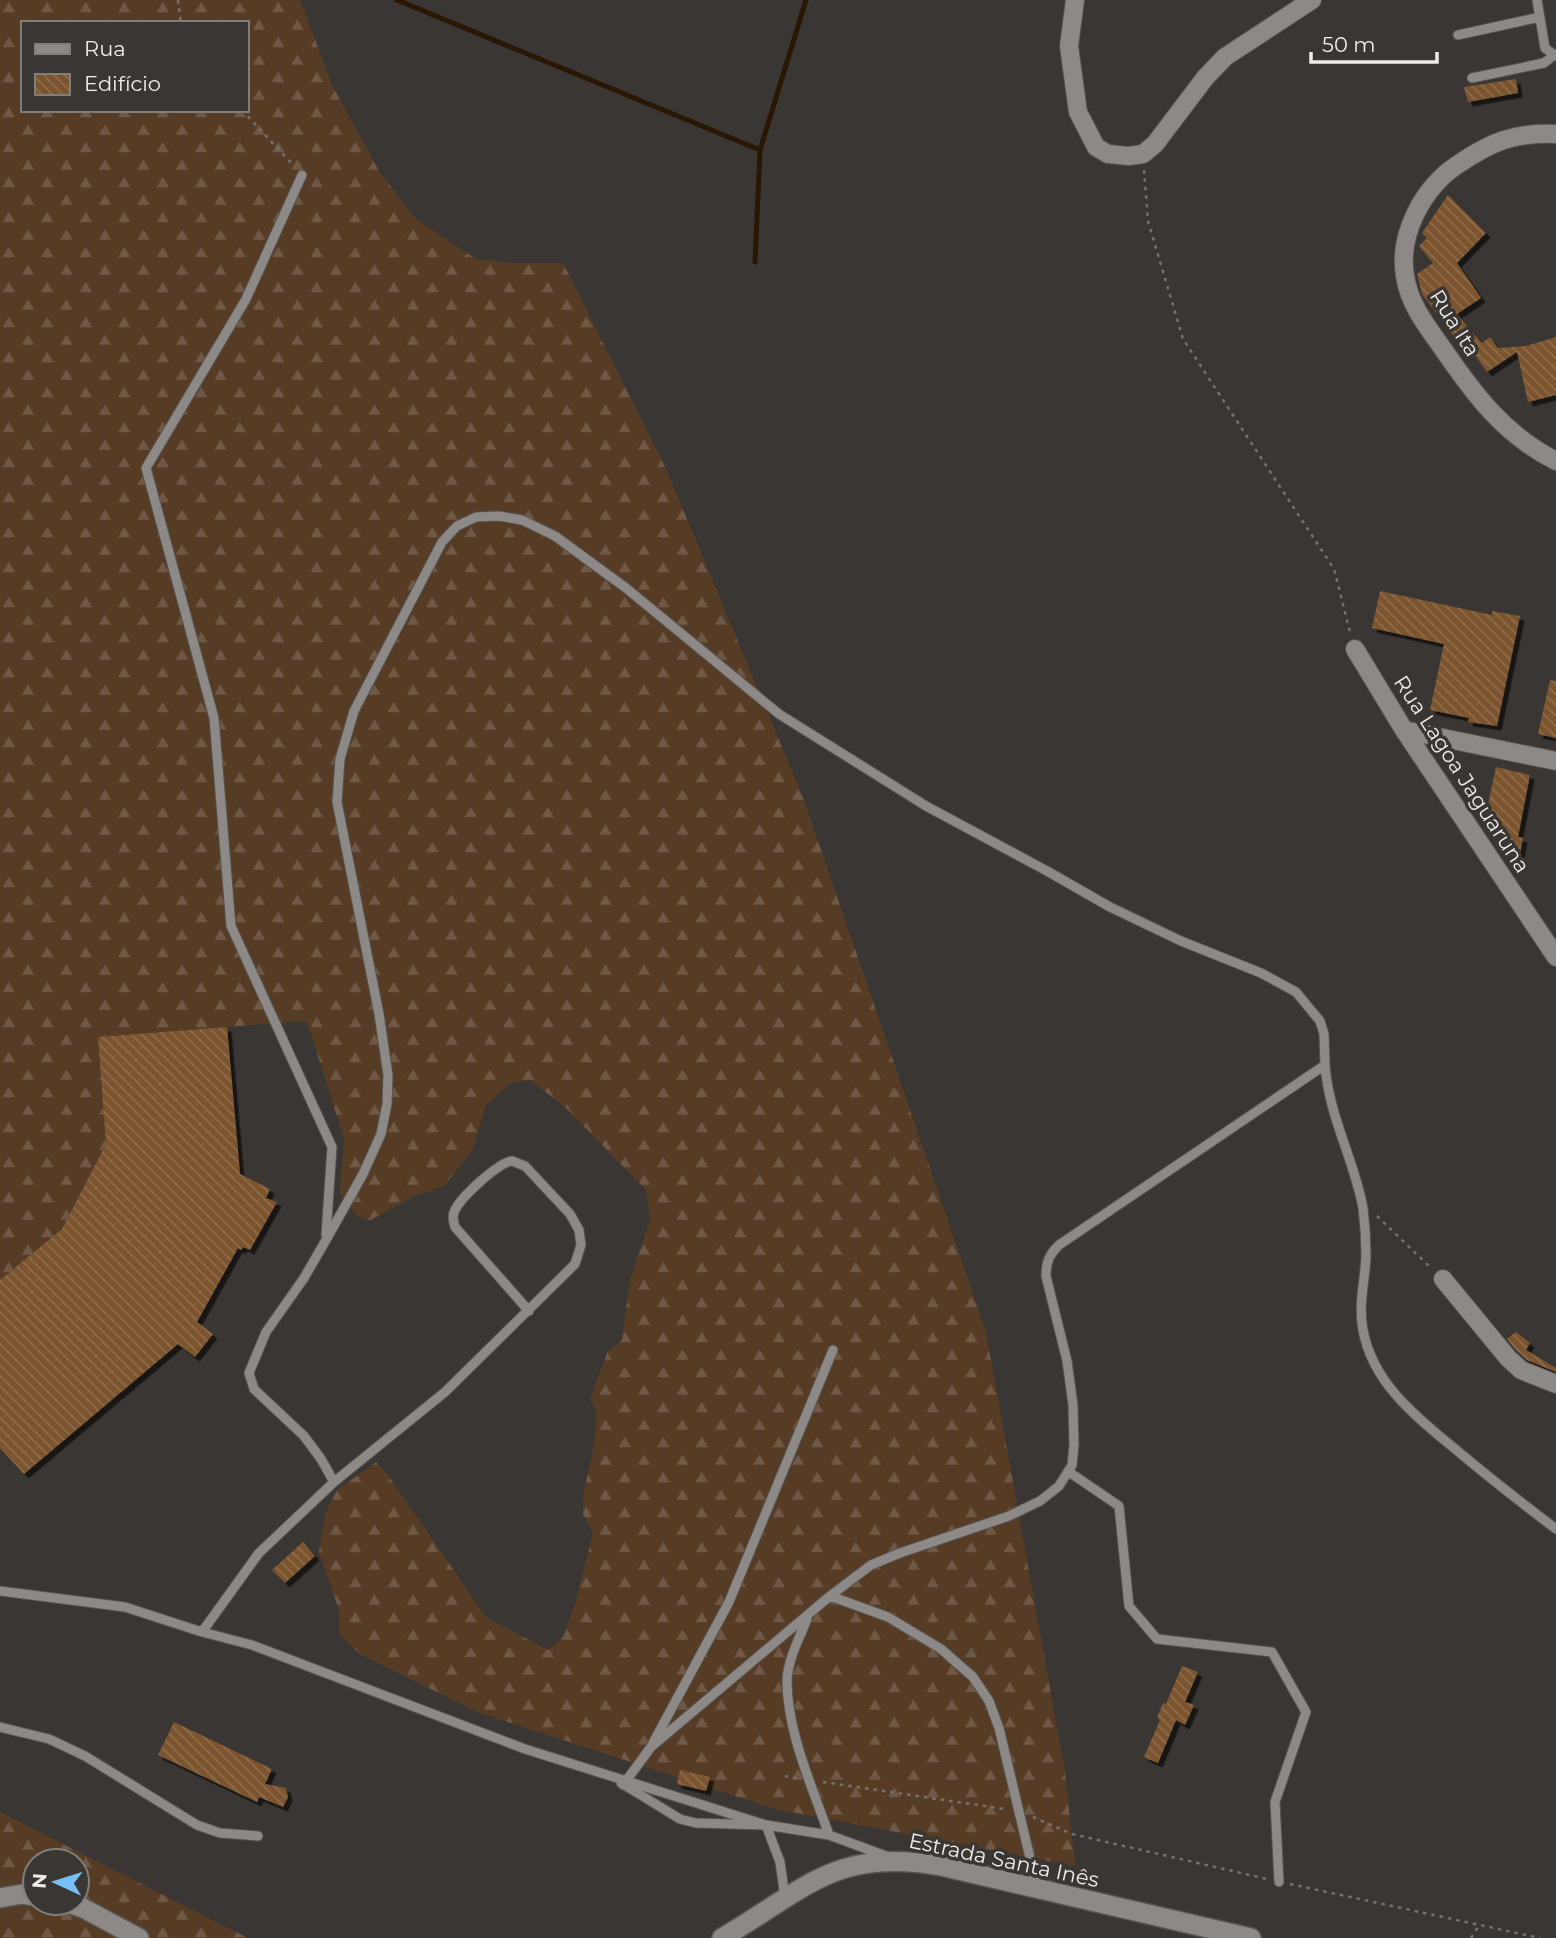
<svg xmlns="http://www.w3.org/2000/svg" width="1556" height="1938" font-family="Montserrat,sans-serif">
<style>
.forest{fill:url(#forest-firs);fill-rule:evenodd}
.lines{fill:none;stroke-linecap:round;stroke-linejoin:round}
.stream{stroke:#291603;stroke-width:5}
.building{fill:url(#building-back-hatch);filter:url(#shadow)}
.service-casing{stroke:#565351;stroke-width:11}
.minor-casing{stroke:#565351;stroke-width:20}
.secondary-casing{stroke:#565351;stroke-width:22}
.path{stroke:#75726f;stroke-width:2.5;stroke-dasharray:3.5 5;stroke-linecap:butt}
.service{stroke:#8c8986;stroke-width:9}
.minor{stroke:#8c8986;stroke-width:18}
.secondary{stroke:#8c8986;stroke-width:19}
.labels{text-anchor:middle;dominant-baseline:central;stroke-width:7;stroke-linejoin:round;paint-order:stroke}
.street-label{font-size:21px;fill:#eeecea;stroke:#393633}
</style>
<defs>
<pattern id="forest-firs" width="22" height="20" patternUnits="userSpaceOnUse" patternTransform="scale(1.75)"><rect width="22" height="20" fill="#563c25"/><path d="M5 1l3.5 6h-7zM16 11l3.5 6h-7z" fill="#6f5845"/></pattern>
<pattern id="building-back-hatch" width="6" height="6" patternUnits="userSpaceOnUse" patternTransform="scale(1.75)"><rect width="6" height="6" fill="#7b542f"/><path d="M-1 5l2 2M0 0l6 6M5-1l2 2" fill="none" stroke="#8e6d4d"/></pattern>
<filter id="shadow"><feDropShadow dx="4.5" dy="4.5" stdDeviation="0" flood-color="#0009"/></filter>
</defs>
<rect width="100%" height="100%" fill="#393633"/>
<path class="forest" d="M0,0H300L332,85L379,171L416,219L476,259L513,263H563L667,471L804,800L986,1332L1065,1772L1075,1866L775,1809L477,1712L360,1654L340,1635L338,1607L319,1552L325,1514L337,1490L376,1462L388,1475L486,1617L548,1650L563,1637L575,1604L593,1533L583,1514V1494L592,1456L597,1413L590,1399L607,1353L622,1340L630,1279L650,1221L646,1190L566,1108L530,1080L510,1084L486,1105L472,1151L444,1186L415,1196L369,1221L357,1216L340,1194L344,1139L311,1034L305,1021L98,1037L106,1144L62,1229L0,1280ZM23,23H247V110H23Z
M0,1812L248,1938H0ZM35,1861H77V1903H35Z"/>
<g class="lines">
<path class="stream" d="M397,0L760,150
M755,262L760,150L806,0"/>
</g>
<path class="building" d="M1516,79L1518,93L1468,102L1464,87Z
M1448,195L1486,233L1457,263L1481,298L1457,314L1482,343L1490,337L1498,348L1526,346L1556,337V395L1528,402L1517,352L1487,372L1459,333L1454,337L1422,294L1417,274L1433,263L1419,246L1427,238L1422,233Z
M1380,591L1492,615V611L1520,616L1497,726L1468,722L1469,718L1430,710L1444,644L1372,628Z
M1550,680L1556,681V738L1538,734Z
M1496,767L1530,775L1518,837L1523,838L1519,859L1502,855L1504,844L1499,843L1502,828L1484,823Z
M227,1027L240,1174L270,1189L266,1198L277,1202L250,1250L243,1247L241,1250L238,1248L197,1322L213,1334L195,1357L178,1344L24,1474L0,1448V1280L62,1229L106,1144L98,1037Z
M1516,1332L1530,1343L1526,1350L1556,1368V1372L1527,1360L1516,1350L1507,1339Z
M303,1542L315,1556L285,1583L272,1570Z
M1182,1666L1198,1672L1185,1702L1194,1705L1185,1725L1176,1720L1158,1763L1144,1757L1160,1720L1157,1718L1163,1703L1166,1704Z
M174,1722L272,1769L265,1784L286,1788L288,1797L283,1807L259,1797L257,1802L158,1755Z
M680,1770L710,1777L706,1791L677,1784Z"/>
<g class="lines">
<defs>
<path id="service" d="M1537,0L1545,48L1556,56
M1458,35L1540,17
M1472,78L1544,63L1554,55
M302,175L246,299L146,468L214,718L231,926L332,1147L326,1235
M1325,1065C1329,1117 1354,1159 1363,1208C1365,1224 1366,1240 1366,1256C1365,1281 1358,1305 1363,1330C1373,1385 1419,1419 1460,1453C1491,1479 1523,1504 1556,1529
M1069,1472L1119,1506L1129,1606L1157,1639L1272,1652L1306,1712L1275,1802L1279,1882
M334,1482L445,1392L575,1264L581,1245L579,1230L570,1214L525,1166L512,1161C498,1163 462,1196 455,1210C452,1216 453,1220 455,1227L529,1311
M0,1591L125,1607L202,1632L252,1645L525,1749L766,1825
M830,1596L888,1617L941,1649L973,1677L989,1701L999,1728L1037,1887
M807,1619C800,1637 788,1659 787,1680C787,1732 812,1786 829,1835
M202,1632L259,1553L334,1482L321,1459L304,1436L254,1389L249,1373L266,1332L304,1278L326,1240L363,1174L381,1134L387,1104L388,1075L379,1014L337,802L340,759L354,711L442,542L457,526L476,517L499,516L522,520L555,536L626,588L779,714L926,806L1047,871L1110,907L1181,941L1261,973L1296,992L1320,1021L1324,1034L1325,1065L1059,1245C1049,1255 1046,1262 1046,1276L1067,1361L1073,1405L1074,1445L1072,1465L1059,1486L1040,1501L1009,1516L900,1553L871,1565L830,1596L651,1747L623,1785
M0,1727L49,1739L85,1756L197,1825L220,1833L258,1836
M653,1743L729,1602L833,1350
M621,1783L680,1819L696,1823L766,1825L829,1835L886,1856
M766,1825L780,1862L785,1897"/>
<path id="minor" d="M1075,0L1069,46L1078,112L1096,147L1108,154L1129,156L1143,154L1155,144L1205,78L1225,57L1312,0
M1556,134C1514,132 1491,142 1457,165C1423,188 1398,234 1405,276C1409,303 1425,324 1441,346C1473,393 1504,435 1556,461
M1355,649L1404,730L1556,957
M1404,730L1556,761
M1443,1279L1508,1358L1521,1370L1556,1384"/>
<path id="secondary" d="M0,1898L22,1894L35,1896
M68,1903L83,1908L139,1938
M722,1938C806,1889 836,1847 941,1866L1251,1938"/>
</defs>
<use href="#service" class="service-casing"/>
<use href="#minor" class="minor-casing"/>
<use href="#secondary" class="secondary-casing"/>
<path class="path" d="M178,0L181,23
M242,110L293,165
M1144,170L1148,221L1183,339L1334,569L1350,632
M1377,1216L1430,1267
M785,1776L796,1778
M823,1782L1004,1809
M1033,1817L1072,1834L1267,1879
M1290,1884L1540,1938
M1471,1938L1480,1924"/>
<use href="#service" class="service"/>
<use href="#minor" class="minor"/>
<use href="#secondary" class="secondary"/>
</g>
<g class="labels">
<g class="street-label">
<text transform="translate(1455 323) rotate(58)">Rua Ita</text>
<text transform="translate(1462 774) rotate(57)">Rua Lagoa Jaguaruna</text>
<text transform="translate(1004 1860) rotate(12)">Estrada Santa Inês</text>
</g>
</g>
<rect x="21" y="21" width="228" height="91" fill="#393633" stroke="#817f7c" stroke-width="2"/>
<rect x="35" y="44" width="35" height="10" fill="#8c8986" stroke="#817f7c" stroke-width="2"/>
<text x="84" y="56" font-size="21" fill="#eeecea">Rua</text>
<rect x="35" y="74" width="35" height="21" fill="url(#building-back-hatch)" stroke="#817f7c" stroke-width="2"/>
<text x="84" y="91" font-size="21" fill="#eeecea">Edifício</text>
<g transform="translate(56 1882) rotate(274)"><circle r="33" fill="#393633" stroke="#817f7c" stroke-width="2"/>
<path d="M0-5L12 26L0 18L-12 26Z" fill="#77c0f7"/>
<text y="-10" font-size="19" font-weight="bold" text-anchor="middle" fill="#eeecea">N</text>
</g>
<path d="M1311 52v10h126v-10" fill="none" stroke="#eeecea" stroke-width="3.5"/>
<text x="1322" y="52" font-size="21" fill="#eeecea" stroke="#393633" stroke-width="5" paint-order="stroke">50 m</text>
</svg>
